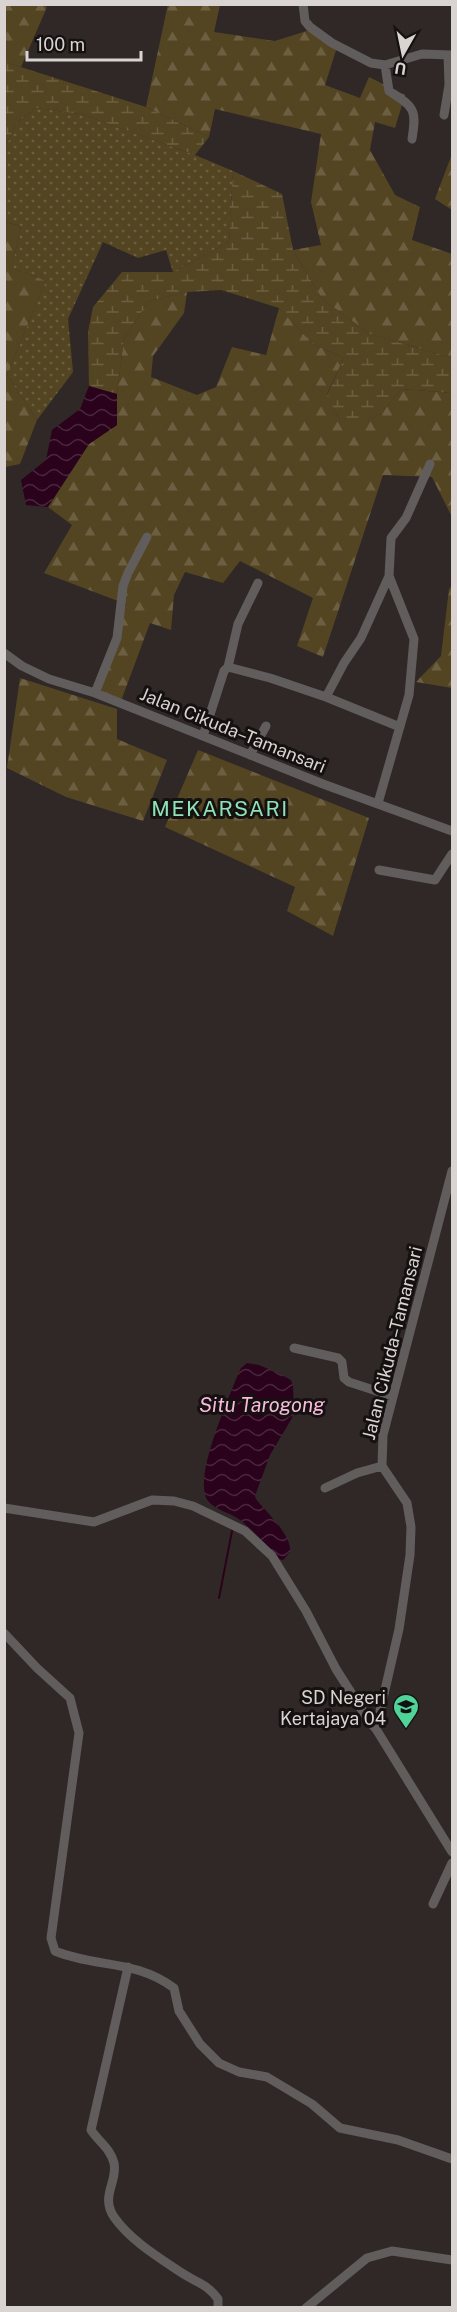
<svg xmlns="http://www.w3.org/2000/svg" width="457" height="2312" font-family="'Public Sans',sans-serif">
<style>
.grass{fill:url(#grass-dots)}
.forest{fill:url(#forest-firs)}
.wetland{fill:url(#wetland-marsh)}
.water{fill:url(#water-waves)}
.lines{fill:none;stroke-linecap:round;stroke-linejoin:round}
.stream{stroke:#2b021c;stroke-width:2}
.minor{stroke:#615d5d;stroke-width:9}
.labels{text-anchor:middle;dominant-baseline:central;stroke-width:6;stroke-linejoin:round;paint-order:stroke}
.street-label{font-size:18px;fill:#d9d4d2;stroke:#151110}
.poi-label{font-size:18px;fill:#d9d4d2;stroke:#151110;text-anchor:end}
.water-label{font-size:20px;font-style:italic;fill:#fabadc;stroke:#151110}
.quarter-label{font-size:21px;letter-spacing:1.5px;fill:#8fe1b7;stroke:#151110}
</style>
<defs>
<pattern id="grass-dots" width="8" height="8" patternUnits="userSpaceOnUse" patternTransform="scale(1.5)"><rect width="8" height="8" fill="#544522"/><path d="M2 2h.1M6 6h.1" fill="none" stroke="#6c5f41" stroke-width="1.8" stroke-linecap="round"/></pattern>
<pattern id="forest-firs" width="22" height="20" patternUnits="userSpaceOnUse" patternTransform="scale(1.5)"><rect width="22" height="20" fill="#544522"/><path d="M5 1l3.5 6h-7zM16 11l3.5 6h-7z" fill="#6c5f41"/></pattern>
<pattern id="wetland-marsh" width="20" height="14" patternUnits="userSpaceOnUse" patternTransform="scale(1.5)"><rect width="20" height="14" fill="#544522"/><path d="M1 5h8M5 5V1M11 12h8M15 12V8" fill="none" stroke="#6c5f41"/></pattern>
<pattern id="water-waves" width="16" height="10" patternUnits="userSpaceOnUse" patternTransform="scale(1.5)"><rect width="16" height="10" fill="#2b021c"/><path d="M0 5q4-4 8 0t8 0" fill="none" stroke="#49263c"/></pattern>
</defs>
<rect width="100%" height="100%" fill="#2f2826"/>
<path class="grass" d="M36,108L81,114L195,155L233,171L229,242L173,272L166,250L138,258L103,242L68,319L73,372L37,420L7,375L46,281L12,268L21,226L5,222V149L16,123Z"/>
<path class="forest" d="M168,4L220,5L214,32L275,41L316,28L337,47L325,85L360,98L369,77L405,95L395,128L375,122L370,150L395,195L420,207L412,240L452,254V358L370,334L322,299L293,250L321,245L311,202L321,134L215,109L209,137L146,107Z
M42,5L47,7L21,67L5,62V5Z
M452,154V210L435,199Z
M4,222L21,226L12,268L46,281L7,375L37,420L20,464L5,467Z
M187,292L184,313L153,356L151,377L197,395L216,387L232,347L266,355L279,308L313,344L344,358L327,394L338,417L358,424L380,414L402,389L452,393V517L432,477L383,475L323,657L297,646L313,598L240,561L223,583L185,572L174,595L171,630L150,623L121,701L94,692L126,604L44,573L72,525L48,507L89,444L117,425V394L124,338L149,301Z
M452,585V688L416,682L441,656L449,589Z
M20,678L117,709V739L167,760L143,821L66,797L7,768Z
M198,750L369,818L333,936L287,911L295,887L165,827Z"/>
<path class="wetland" d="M5,62L146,107L209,137L195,155L81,114L36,108L16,123L5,149Z
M233,171L282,194L293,250L322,299L370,334L452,358V393L402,389L380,414L357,425L338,417L327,395L344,358L313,344L279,308L221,290L187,292L149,301L124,338L117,394L89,386L88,332L93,307L122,272H173L229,242Z"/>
<path class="water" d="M89,386L117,394V425L89,444L48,507L26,505L21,480L46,460L52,430L80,409Z
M247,1363L259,1365L276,1372L291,1380L293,1386L294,1408L292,1418L270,1455L255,1496L256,1499C266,1512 292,1535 290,1552L283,1560L278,1559C267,1545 254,1531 240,1520C231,1513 215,1510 208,1501C192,1480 227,1403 236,1379L241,1368Z"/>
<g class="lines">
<path class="stream" d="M219,1598L232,1531"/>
<path class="minor" d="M303,4L305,21L310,27L332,43L371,63L385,65L422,54L452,55
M385,65L389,91C414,107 417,109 412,139
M444,115L449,85L448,55
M4,653L22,666L49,679L95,693L323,784L452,831
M228,667L238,624L258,583
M95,693L117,638L123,586L128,573L147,537
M326,697L400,727
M203,736L224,671L228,667L270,678L326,697L344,663L361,638L389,576
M250,755L266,726
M378,803L409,695L414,639L389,576L391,538L406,518L430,464
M379,870L435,880L452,854
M452,1171L383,1435L382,1466L407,1503L411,1527L410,1555L399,1629L376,1729L452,1852
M294,1348L338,1358L342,1362L344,1378L349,1382L392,1396
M325,1488L357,1473L382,1466
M4,1508L94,1522L152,1500L174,1501L193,1506L245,1531L272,1556L306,1611L336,1669L369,1721L376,1729
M4,1633L37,1668L70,1698L79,1733L51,1938L55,1951C96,1968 135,1959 174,1988L179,2011L200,2044L219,2063L239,2072L267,2077L312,2104L340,2128L398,2140L452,2159
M433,1904L452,1863
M128,1967L91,2130C99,2142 110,2148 114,2163C118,2182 100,2196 114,2217C130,2240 158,2257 182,2273C197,2283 206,2283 218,2299V2308
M306,2308L367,2258L392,2251L452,2260"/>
</g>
<defs>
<symbol id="school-pin" viewBox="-11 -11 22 30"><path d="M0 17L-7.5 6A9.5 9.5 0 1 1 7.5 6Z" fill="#4fd399" stroke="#151110"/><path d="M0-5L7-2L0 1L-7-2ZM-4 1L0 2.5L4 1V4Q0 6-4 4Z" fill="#111"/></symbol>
</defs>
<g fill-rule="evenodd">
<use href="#school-pin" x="391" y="1692" width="30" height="40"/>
</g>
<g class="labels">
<g class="street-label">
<text transform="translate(233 730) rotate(22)">Jalan Cikuda–Tamansari</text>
<text transform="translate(392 1343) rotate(-76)">Jalan Cikuda–Tamansari</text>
</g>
<g class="poi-label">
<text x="386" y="1697">SD Negeri<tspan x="386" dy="21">Kertajaya 04</tspan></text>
</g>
<g class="water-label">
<text x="262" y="1405">Situ Tarogong</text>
</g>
<g class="quarter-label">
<text x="220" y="808">MEKARSARI</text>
</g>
</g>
<rect width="457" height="2312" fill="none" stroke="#d9d4d2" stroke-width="12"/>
<g transform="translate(403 54) rotate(189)" stroke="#151110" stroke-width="4.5" paint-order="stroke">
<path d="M0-4.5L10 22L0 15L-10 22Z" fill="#d9d4d2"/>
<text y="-9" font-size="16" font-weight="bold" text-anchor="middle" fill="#d9d4d2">U</text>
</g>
<path d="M27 51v9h114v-9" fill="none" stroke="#d9d4d2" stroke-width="3"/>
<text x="36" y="51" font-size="18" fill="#d9d4d2" stroke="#151110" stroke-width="4.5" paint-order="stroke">100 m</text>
</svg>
